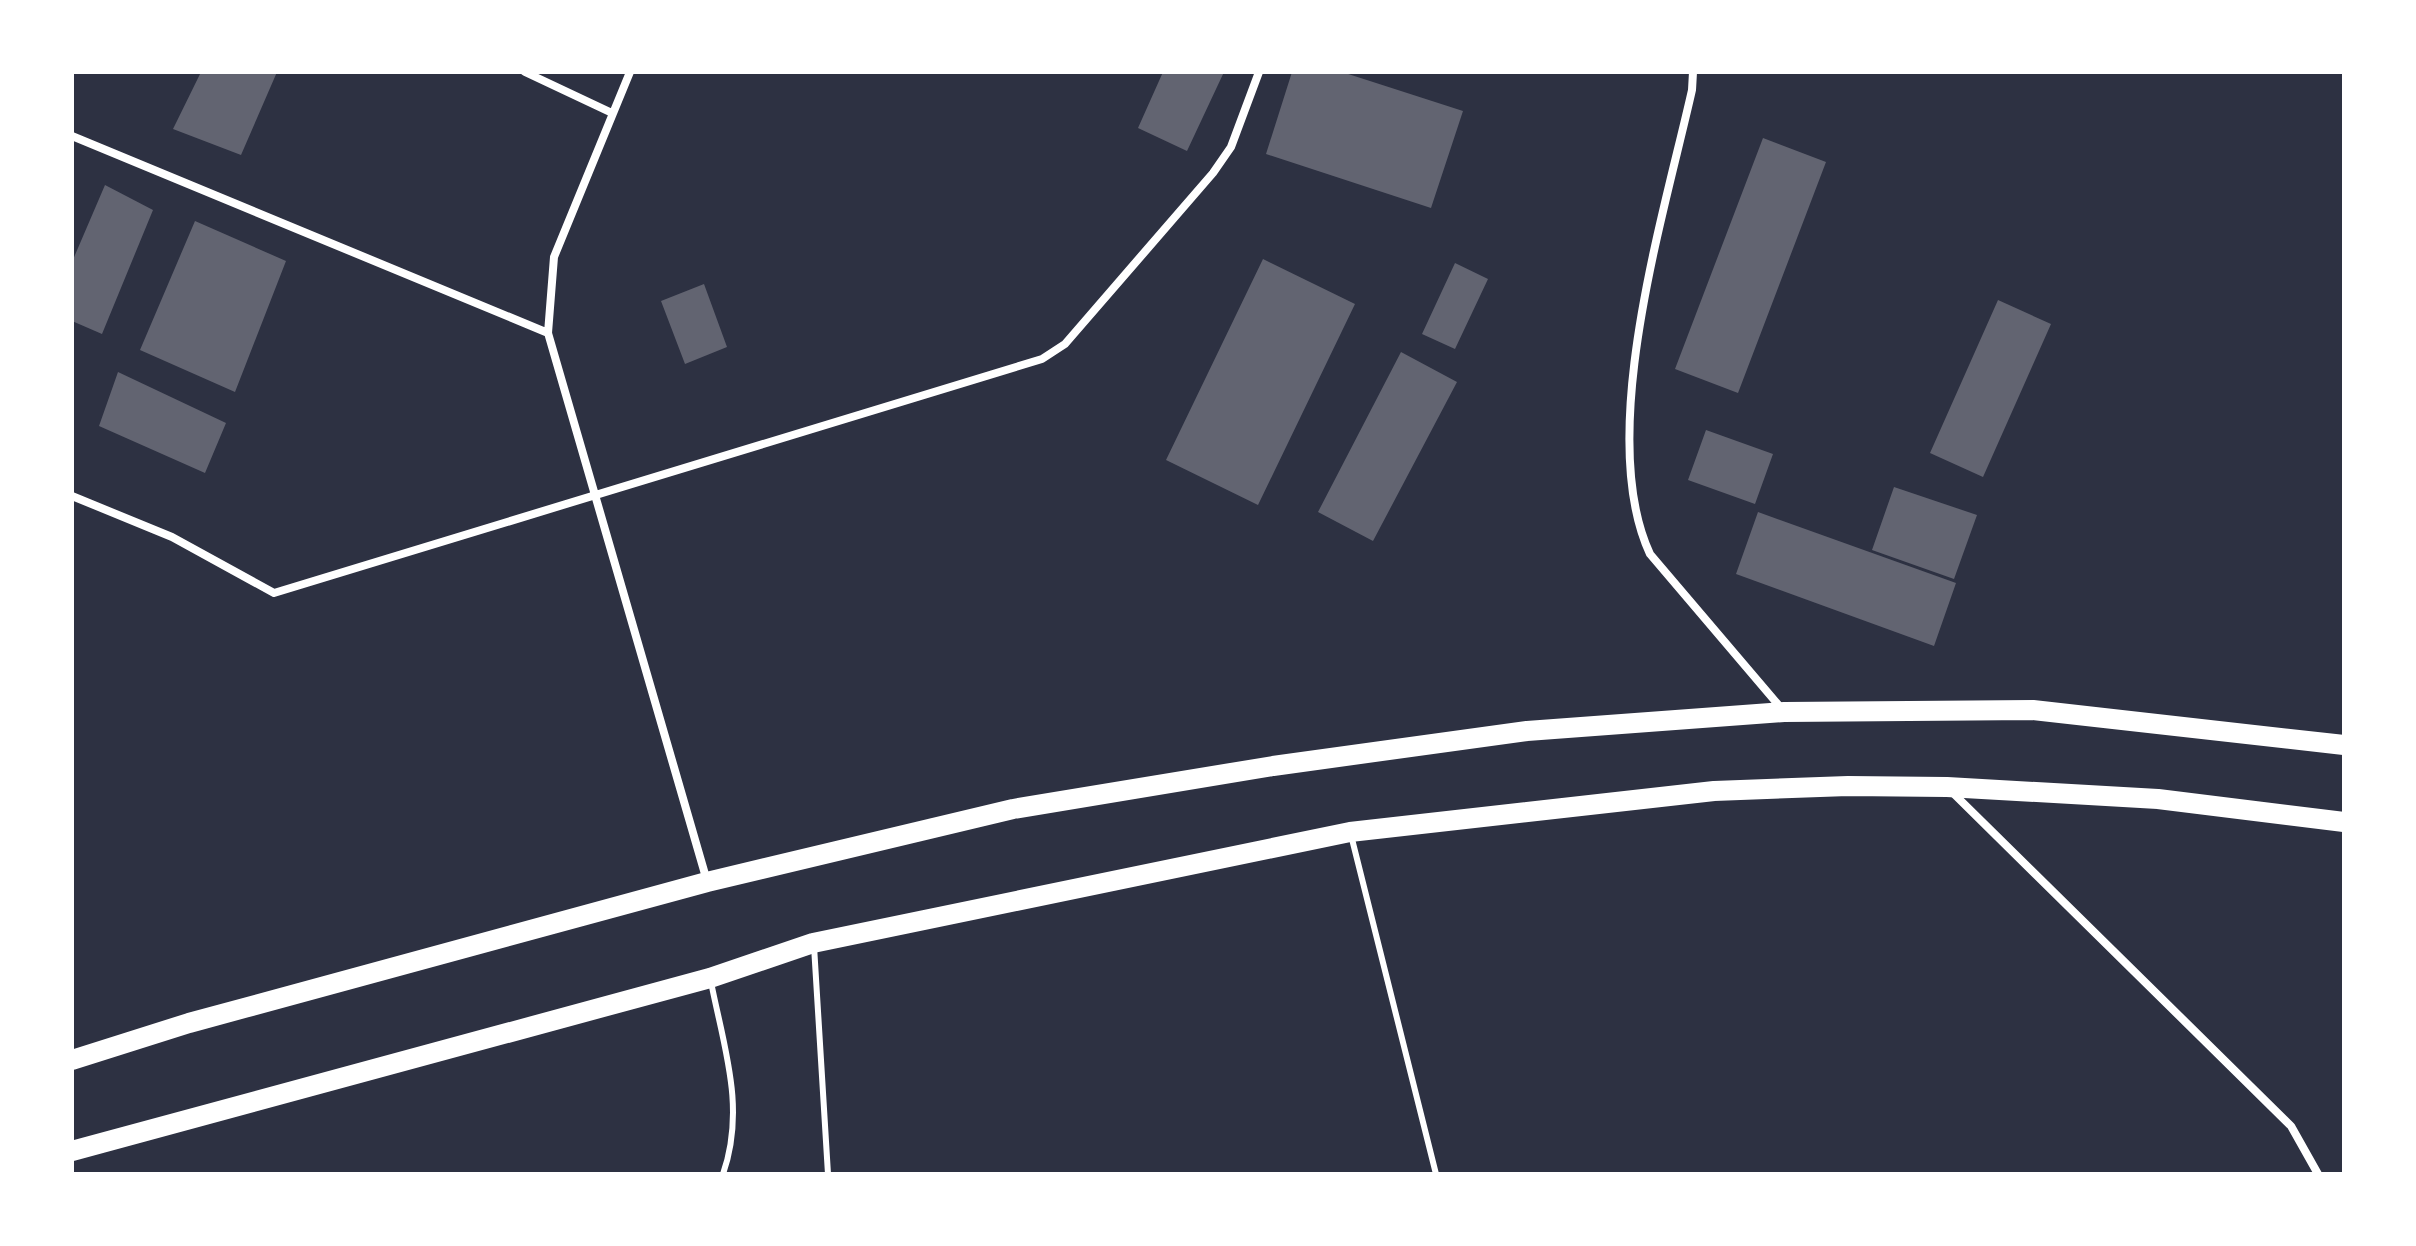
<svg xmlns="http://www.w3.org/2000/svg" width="2416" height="1246" font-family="'Roboto Condensed',sans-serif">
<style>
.building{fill:#626471}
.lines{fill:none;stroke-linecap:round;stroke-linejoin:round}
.service{stroke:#fff;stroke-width:6}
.minor{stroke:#fff;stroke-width:8}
.primary{stroke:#fff;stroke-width:20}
</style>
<rect width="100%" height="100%" fill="#2d3142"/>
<path class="building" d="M201,72H277L241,155L173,129Z
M1163,72H1224L1187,151L1138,128Z
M1292,72H1342L1463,111L1431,208L1266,154Z
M1763,138L1826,162L1738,393L1675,369Z
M105,185L153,210L102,334L72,321V262Z
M195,221L286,261L235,392L140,350Z
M1263,259L1355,304L1258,505L1166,460Z
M1455,263L1488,279L1455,349L1422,334Z
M704,284L727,347L685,364L661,301Z
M1998,300L2051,324L1983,477L1930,453Z
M1401,352L1457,382L1373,541L1318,512Z
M118,372L226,423L205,473L99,426Z
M1706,430L1773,454L1755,504L1688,480Z
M1894,487L1977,515L1954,579L1872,550Z
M1758,512L1956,583L1934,646L1736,574Z"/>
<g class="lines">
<path class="service" d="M1351,835L1436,1174
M814,946L828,1174
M711,982C724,1048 746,1108 723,1174"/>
<path class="minor" d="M525,72L612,113
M630,72L554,257L548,333L707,881
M1693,72L1692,90C1664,215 1595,436 1650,554L1781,708
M72,136L548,333
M72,496L172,537L274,593L1042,359L1065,344L1213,173L1231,147L1259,72
M1952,792L2291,1126L2318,1174"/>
<path class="primary" d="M72,1060L189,1023L707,882L1013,809L1273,766L1527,731L1784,712L2033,710L2344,745
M72,1151L710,978L813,943L1350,832L1714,791L1848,786L1947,787L2158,799L2344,822"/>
</g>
<rect width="2416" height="1246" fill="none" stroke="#ffffff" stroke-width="148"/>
</svg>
